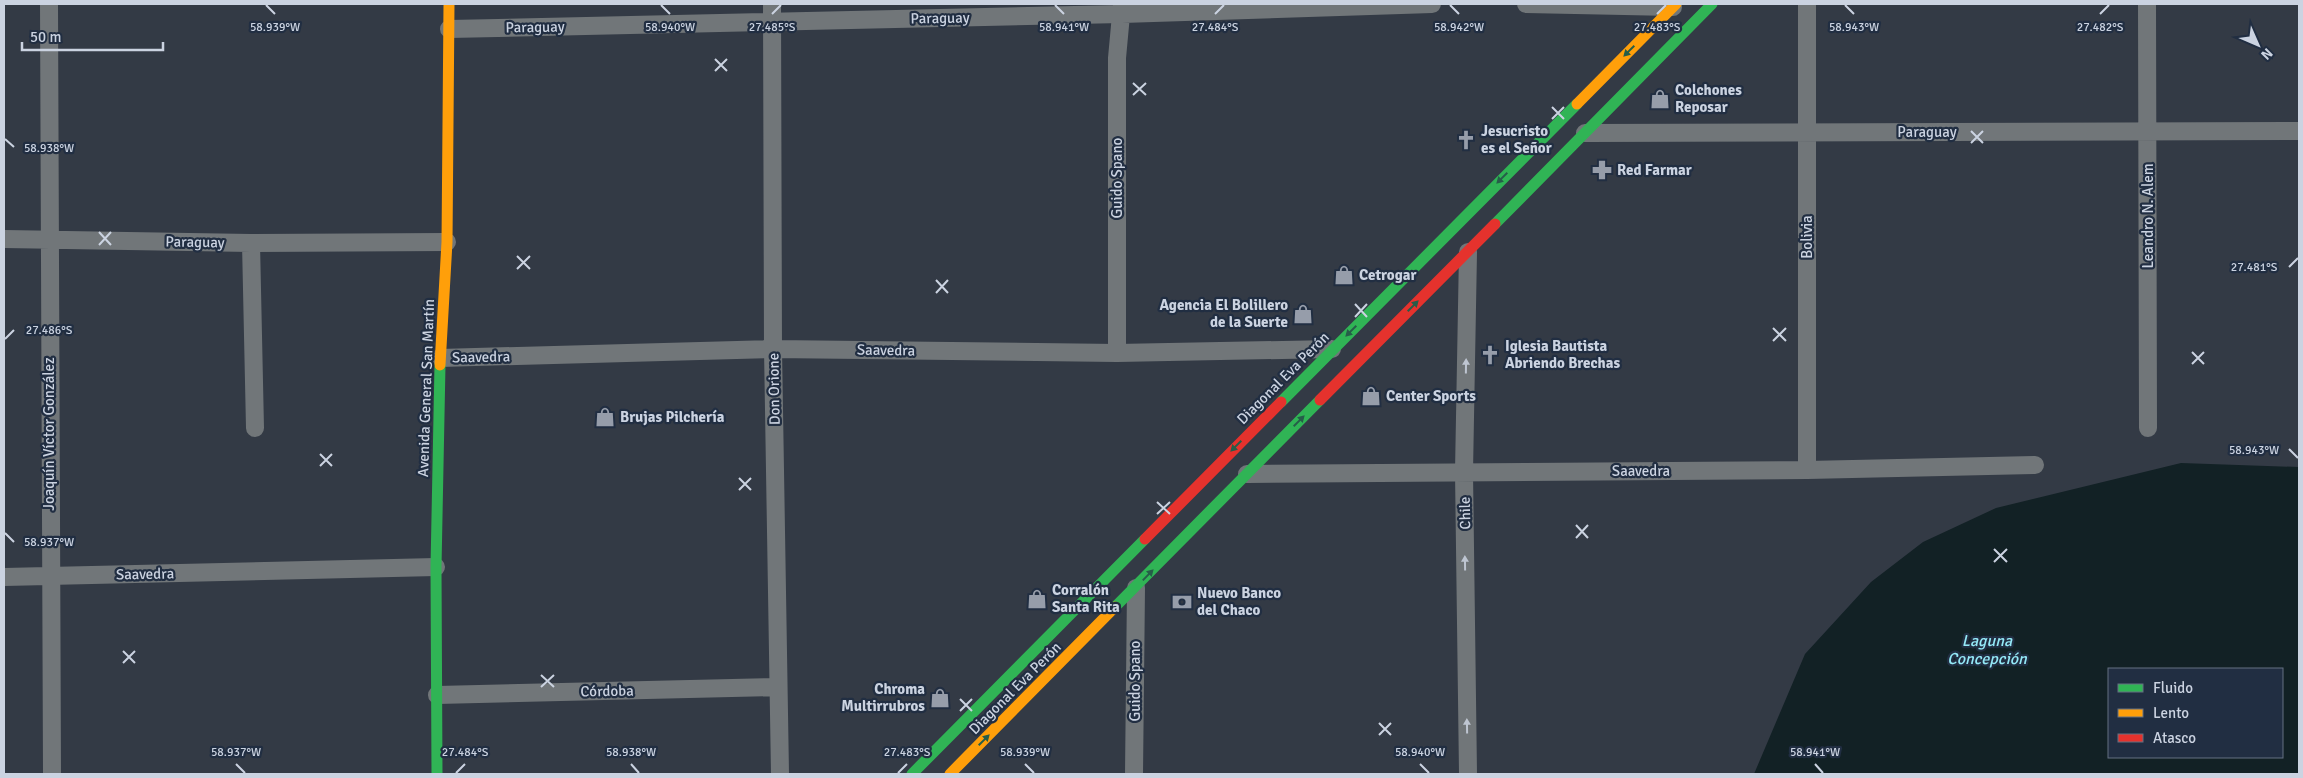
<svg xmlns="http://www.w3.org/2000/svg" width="2303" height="778" font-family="Signika,sans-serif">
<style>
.water{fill:#122125;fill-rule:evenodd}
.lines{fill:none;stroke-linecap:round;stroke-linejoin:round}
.street{stroke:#717679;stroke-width:18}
.fast{stroke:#30b455;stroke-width:11}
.slow{stroke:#ff9f0a;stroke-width:11}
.jam{stroke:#e5322d;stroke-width:11}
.oneway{fill:#265d49}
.oneway2{fill:#bec5d1}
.ticks{fill:none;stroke:#cbd3e1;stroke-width:2}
.labels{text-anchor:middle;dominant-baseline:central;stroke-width:4.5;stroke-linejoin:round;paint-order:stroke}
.street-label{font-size:15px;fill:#cbd3e1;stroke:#212e42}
.poi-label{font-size:15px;font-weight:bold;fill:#cbd3e1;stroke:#212e42;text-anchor:start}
.water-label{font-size:16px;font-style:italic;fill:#94e9f7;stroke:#212e42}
.ticks-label{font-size:12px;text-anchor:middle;fill:#cbd3e1;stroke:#212e42;stroke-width:4.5;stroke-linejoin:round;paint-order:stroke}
</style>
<rect width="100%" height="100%" fill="#333a45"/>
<path class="water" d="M2181,463L2299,467V774H1754L1805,654L1871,582L1923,542L1996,508ZM2109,669H2282V757H2109Z"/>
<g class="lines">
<path class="street" d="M49,4L52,774
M772,4L773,349L780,774
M1526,4L1673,7
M2147,4L2148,428
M449,29L1122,14L1432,4
M1585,133L2299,131
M4,239L251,243L447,242
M251,243L255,428
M1117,353V58L1122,4
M440,358L773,349L1117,353L1332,349
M1807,470V4
M1247,474L1807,470L2035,465
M4,577L436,567
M437,695L778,687
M1134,774L1136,588
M1468,774L1464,472L1468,252"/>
<path class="fast" d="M1495,224L1712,4
M1281,402L1577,104
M1115,607L1320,400
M437,774L436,567L440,365
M912,774L1145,539"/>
<path class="slow" d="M1577,104L1676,4
M440,365L447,242L449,4
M950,774L1115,607"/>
<path class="jam" d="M1320,400L1495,224
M1145,539L1281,402"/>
</g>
<defs><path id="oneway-solid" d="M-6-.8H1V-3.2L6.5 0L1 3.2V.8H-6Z" transform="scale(1.25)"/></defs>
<g class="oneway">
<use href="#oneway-solid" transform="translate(1629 51) rotate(135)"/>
<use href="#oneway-solid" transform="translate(1502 178) rotate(135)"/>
<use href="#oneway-solid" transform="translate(1413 306) rotate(-45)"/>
<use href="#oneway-solid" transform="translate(1351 331) rotate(135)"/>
<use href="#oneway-solid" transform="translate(1299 421) rotate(-45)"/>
<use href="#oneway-solid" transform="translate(1236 446) rotate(135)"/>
<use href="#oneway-solid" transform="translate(1148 575) rotate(-46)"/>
<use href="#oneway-solid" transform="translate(984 740) rotate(-45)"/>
</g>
<g class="oneway2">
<use href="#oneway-solid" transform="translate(1466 366) rotate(-89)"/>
<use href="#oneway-solid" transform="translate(1465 563) rotate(-91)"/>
<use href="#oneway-solid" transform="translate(1467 726) rotate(-91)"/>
</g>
<path class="ticks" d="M266,5L275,14M661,5L670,14M1055,5L1064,14M1450,5L1459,14M1845,5L1854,14M772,14L781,5M1215,14L1224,5M1657,14L1666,5M2100,14L2109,5M715,59L727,71M715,71L727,59M1133,83L1146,95M1133,95L1146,83M1552,107L1564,119M1552,119L1564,107M1971,131L1983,143M5,139L14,147M1971,143L1983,131M99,232L111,245M99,245L111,232M517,256L530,269M2289,267L2298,258M517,269L530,256M936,280L948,293M936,293L948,280M1355,304L1367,317M1355,317L1367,304M1773,328L1786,341M5,339L14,330M1773,341L1786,328M2192,352L2204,364M2192,364L2204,352M2289,449L2298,458M320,454L332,466M320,466L332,454M739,478L751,490M739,490L751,478M1157,502L1170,514M1157,514L1170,502M1576,525L1588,538M5,533L14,542M1576,538L1588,525M1994,549L2007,562M1994,562L2007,549M123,651L135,663M123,663L135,651M541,675L554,687M541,687L554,675M960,699L972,711M960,711L972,699M1379,723L1391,735M1379,735L1391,723M236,764L245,773M631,764L639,773M1025,764L1034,773M1420,764L1429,773M1815,764L1823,773M456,773L465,764M898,773L907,764"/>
<defs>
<symbol id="shop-bare" viewBox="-9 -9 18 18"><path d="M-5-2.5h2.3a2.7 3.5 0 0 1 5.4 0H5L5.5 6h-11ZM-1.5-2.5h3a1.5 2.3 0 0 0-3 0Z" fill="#969daa" stroke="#212e42" stroke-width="2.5" paint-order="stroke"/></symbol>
<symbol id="church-bare" viewBox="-9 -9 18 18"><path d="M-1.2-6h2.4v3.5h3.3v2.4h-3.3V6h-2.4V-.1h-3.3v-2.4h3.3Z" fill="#969daa" stroke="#212e42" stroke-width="2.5" paint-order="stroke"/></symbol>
<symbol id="pharmacy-bare" viewBox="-9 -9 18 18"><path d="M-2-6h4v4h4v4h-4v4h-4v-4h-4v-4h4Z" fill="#969daa" stroke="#212e42" stroke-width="2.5" paint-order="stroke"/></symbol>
<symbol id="bank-bare" viewBox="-9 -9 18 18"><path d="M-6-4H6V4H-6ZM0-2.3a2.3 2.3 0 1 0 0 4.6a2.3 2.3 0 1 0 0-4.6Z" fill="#969daa" stroke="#212e42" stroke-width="2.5" paint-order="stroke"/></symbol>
</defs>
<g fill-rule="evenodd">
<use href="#shop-bare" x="1646" y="85" width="28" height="28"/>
<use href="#church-bare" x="1452" y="126" width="28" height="28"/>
<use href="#pharmacy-bare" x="1588" y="156" width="28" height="28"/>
<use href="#shop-bare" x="1330" y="261" width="28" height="28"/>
<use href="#shop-bare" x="1289" y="300" width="28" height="28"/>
<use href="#church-bare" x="1476" y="341" width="28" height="28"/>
<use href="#shop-bare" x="1357" y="382" width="28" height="28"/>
<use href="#shop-bare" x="591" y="403" width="28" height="28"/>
<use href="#shop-bare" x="1023" y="585" width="28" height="28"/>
<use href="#bank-bare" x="1168" y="588" width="28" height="28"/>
<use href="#shop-bare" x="926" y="684" width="28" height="28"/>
</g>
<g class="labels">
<g class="street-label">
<text transform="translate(940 18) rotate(-1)">Paraguay</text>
<text transform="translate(535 27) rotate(-1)">Paraguay</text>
<text x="1927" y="132">Paraguay</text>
<text transform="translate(1117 178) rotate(-90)">Guido Spano</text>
<text transform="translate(2148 216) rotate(-90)">Leandro N. Alem</text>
<text transform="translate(1807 237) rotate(-90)">Bolivia</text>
<text transform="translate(195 242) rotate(1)">Paraguay</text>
<text transform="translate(886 350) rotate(1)">Saavedra</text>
<text transform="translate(481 357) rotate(-1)">Saavedra</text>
<text transform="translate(1283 378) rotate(-45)">Diagonal Eva Perón</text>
<text transform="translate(426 388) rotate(-88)">Avenida General San Martín</text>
<text transform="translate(774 389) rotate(-91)">Don Orione</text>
<text transform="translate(49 434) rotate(-90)">Joaquín Víctor González</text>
<text x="1641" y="471">Saavedra</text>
<text transform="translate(1465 513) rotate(-91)">Chile</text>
<text transform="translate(145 574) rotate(-1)">Saavedra</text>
<text transform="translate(1135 681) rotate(-90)">Guido Spano</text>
<text transform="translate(1015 688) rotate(-45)">Diagonal Eva Perón</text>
<text transform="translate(607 691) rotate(-1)">Córdoba</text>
</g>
<g class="poi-label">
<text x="1675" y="90">Colchones<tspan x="1675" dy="17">Reposar</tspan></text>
<text x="1481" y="131">Jesucristo<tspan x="1481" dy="17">es el Señor</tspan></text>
<text x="1617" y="170">Red Farmar</text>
<text x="1359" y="275">Cetrogar</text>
<text x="1288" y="305" text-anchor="end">Agencia El Bolillero<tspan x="1288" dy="17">de la Suerte</tspan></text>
<text x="1505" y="346">Iglesia Bautista<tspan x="1505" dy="17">Abriendo Brechas</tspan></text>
<text x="1386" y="396">Center Sports</text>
<text x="620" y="417">Brujas Pilchería</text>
<text x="1052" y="590">Corralón<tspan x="1052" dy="17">Santa Rita</tspan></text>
<text x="1197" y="593">Nuevo Banco<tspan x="1197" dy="17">del Chaco</tspan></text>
<text x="925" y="689" text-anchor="end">Chroma<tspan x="925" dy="17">Multirrubros</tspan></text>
</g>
<g class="water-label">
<text x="1987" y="641">Laguna<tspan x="1987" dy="18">Concepción</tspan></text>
</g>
</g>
<g class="ticks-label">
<text x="275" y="31">58.939°W</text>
<text x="670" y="31">58.940°W</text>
<text x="772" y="31">27.485°S</text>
<text x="1064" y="31">58.941°W</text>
<text x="1215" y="31">27.484°S</text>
<text x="1459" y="31">58.942°W</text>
<text x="1657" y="31">27.483°S</text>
<text x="1854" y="31">58.943°W</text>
<text x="2100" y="31">27.482°S</text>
<text x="49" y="152">58.938°W</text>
<text x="2254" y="271">27.481°S</text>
<text x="49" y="334">27.486°S</text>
<text x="2254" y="454">58.943°W</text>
<text x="49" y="546">58.937°W</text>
<text x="236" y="756">58.937°W</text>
<text x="465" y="756">27.484°S</text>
<text x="631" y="756">58.938°W</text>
<text x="907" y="756">27.483°S</text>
<text x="1025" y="756">58.939°W</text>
<text x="1420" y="756">58.940°W</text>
<text x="1815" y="756">58.941°W</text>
</g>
<rect width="2303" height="778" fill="none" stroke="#cbd3e1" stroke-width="10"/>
<rect x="2108" y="668" width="175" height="90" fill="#212e42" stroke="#657082"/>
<rect x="2118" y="684" width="25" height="8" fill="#30b455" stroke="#657082"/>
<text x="2153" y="693" font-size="15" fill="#cbd3e1">Fluido</text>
<rect x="2118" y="709" width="25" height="8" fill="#ff9f0a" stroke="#657082"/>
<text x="2153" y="718" font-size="15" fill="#cbd3e1">Lento</text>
<rect x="2118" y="734" width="25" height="8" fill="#e5322d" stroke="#657082"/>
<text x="2153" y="743" font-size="15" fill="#cbd3e1">Atasco</text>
<g transform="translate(2258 45) rotate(135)" stroke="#212e42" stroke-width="4" paint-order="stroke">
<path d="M0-4L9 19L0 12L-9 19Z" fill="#cbd3e1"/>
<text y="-8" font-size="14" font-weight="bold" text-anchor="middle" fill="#cbd3e1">N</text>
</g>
<path d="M22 42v8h141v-8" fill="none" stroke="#cbd3e1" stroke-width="2.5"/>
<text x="30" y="42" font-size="15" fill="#cbd3e1" stroke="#212e42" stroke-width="4" paint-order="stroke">50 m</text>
</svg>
